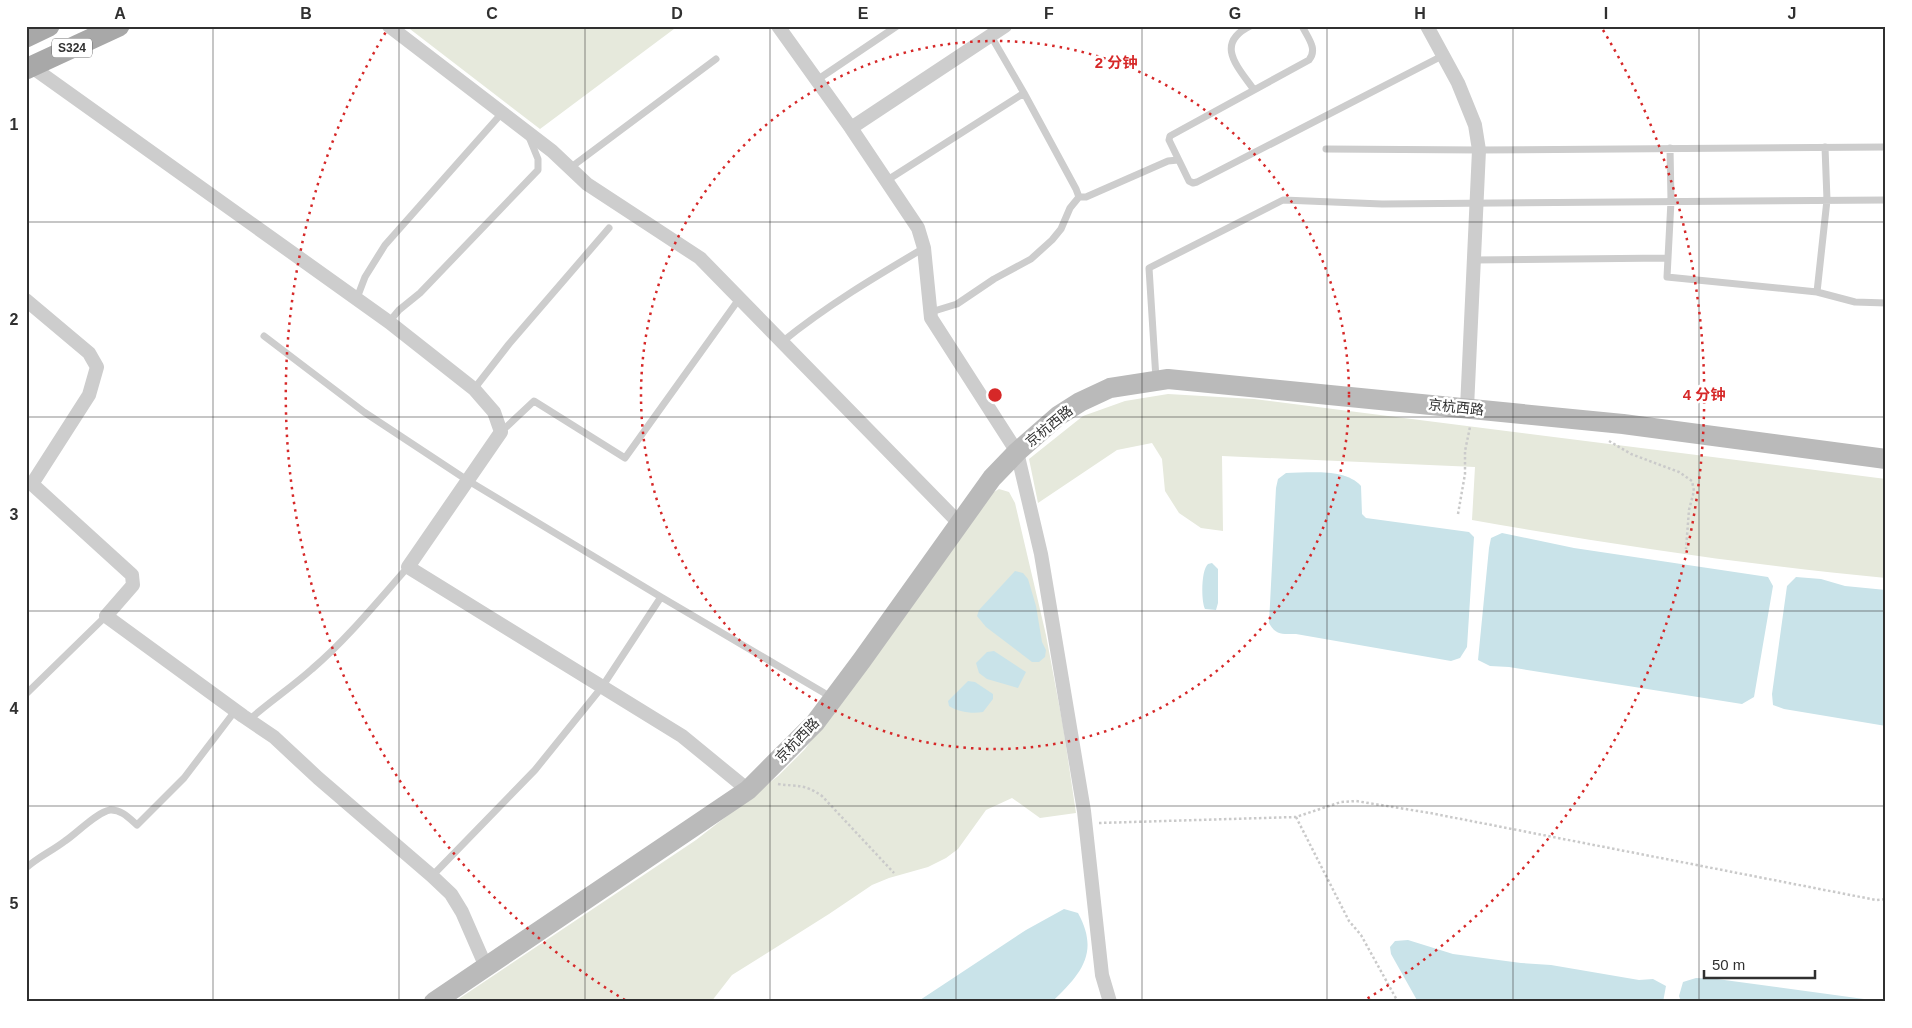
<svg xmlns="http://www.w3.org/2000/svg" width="1912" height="1028" font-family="Helvetica,'Noto Sans SC',sans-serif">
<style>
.green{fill:#e6e9dc}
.water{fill:#c9e3e9}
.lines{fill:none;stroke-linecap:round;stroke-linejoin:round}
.path{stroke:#cacaca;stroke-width:2.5;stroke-dasharray:2.5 2.5;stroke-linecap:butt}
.lane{stroke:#cdcdcd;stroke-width:7}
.street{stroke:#cdcdcd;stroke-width:14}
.secondary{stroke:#bababa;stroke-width:20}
.primary{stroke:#a8a8a8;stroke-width:21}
.grid{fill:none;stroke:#303030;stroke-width:1;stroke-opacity:0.55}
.ring{fill:none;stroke:#d62828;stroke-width:2.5;stroke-dasharray:2.5 5}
.labels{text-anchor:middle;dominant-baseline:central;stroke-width:5;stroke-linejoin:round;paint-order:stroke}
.shield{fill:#fff;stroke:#6e6e6e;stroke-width:1}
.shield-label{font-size:12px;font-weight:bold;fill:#303030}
.street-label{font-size:14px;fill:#303030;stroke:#fff}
.centre{fill:#d62828;stroke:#fff;stroke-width:2.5}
.ring-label{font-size:15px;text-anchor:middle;font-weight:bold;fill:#d62828;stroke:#fff;stroke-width:5;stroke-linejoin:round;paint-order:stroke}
.neatline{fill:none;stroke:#303030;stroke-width:2}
.grid-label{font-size:16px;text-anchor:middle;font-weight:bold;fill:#303030}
</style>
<rect width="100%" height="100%" fill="#fff"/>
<path class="green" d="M406,26H678L540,129Z
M1168,394L1254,399L1886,479V578C1747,565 1609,544 1472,520L1475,467L1222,456L1223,531L1201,528L1179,513L1165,491L1162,459L1152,443L1117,450L1038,503L1029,459L1083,416L1125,401Z
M999,489L1009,492L1015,503L1046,635L1063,726L1076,813L1040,818L1012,798L986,810L958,849L946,858L928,867L889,878L872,885L829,914L732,975L711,1002H454L696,840L778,776L805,749L987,496Z"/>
<path class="water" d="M1286,473C1309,473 1345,468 1361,486L1362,514L1366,518L1469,532L1474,537L1467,647L1460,658L1451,661L1296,634C1283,634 1276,636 1269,623L1276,488L1278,479Z
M1502,533L1574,548L1768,577L1773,586L1754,697L1742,704L1509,667L1490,666L1478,660L1489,548L1491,538Z
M1212,563L1218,569V603L1216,610L1205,609C1201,601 1201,570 1208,564Z
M1015,571L1023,573L1028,579L1036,606L1042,642L1046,650L1045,657L1039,662H1032L986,627L977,616L979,610Z
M1796,577L1821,579L1845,586L1886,590V726L1784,709L1773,705L1772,694L1787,586Z
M994,651L1026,672L1018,688L987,679L979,673L976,663L987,652Z
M968,681L975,682L993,694V699L983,712C972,714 958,712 949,706L948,701Z
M1064,909L1078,913C1100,953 1081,974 1052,1002H917L1026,930Z
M1408,940L1453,954L1521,963L1551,965L1639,980L1653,979L1666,986L1663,1002H1418L1391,954L1390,947L1395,941Z
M1696,978L1717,979L1886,1002H1681L1679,996L1683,982Z"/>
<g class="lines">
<path class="path" d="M1609,441L1631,454L1679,472L1692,481L1694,491L1689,510L1686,549
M1458,514L1465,474V451L1470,427
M778,784C798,787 803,783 822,796L894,873
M1296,817L1349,921L1361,935L1398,1002
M1099,823L1296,817L1341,802L1356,801L1430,813L1876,900L1886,899"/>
<path class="lane" d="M1250,26C1214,44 1238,67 1254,90
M1302,26C1308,38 1318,49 1309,60L1170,136L1169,140L1189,181L1193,183L1197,182L1444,55
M817,80L897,26
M1024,93L1076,189L1079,197
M1670,148L1671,201L1667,277L1817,292L1827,200L1825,147
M1326,149L1479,150L1886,147
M570,168L716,59
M886,181L1024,93L991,36
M1474,260L1668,258
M1817,292L1855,302L1886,303
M357,298L365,277L385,245L502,113
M931,312L957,304L994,279L1031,259L1052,240L1061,229L1070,208L1079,197H1086L1168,161L1178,160
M389,322L399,310L420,293L538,170V159L529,137
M264,336L364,412L467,480L661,597
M782,342C826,306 875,277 924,248
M1156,379L1149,268L1283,200L1382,204L1886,200
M474,389L509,344L609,228
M501,432L534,401L625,458L739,299
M26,694L106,616
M249,720C269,702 292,687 312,669C347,639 377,602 408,567
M26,868C38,857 52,851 65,841C77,833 97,812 110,810C121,809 130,819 137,825L184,778L235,711
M432,876L535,770L602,687L661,597L831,697"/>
<path class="street" d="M389,26L552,151L587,184L700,258L959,523
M778,26L851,128L918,228L924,248L931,318L1017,452L1041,554L1084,811L1102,975L1110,1002
M1427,26L1458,83L1475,125L1479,150L1467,408
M32,67L389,322L474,389L494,412L501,432L408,567L682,736L748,790
M851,128L1005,26
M26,300L89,353L97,367L89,395L32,484L132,575L133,585L106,616L243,716L274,737L318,778L432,876L451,894L462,912L486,967"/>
<path class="secondary" d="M434,1002L748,790L815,723L862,660L992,478L1017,452L1058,416L1080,402L1110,388L1168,379L1623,424L1886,459"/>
<path class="primary" d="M26,37L49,26
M26,69L119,26"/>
</g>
<path class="grid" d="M213,26V1002M399,26V1002M585,26V1002M770,26V1002M956,26V1002M1142,26V1002M1327,26V1002M1513,26V1002M1699,26V1002M26,222H1886M26,417H1886M26,611H1886M26,806H1886"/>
<g class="ring">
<circle cx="995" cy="395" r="354"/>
<path d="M625 1000A709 709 0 0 1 387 30M1603 30A709 709 0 0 1 1365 1000"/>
</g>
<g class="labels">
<rect class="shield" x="52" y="38.5" width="40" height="19" rx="4"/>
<g class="shield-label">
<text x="72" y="48">S324</text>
</g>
<g class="street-label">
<text transform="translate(1456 407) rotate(6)">京杭西路</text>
<text transform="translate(1049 426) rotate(-39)">京杭西路</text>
<text transform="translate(797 740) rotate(-46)">京杭西路</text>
</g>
</g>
<circle cx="995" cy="395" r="8" class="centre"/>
<g class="ring-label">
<text x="1116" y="68">2 分钟</text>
<text x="1704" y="400">4 分钟</text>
</g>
<rect width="1912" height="1028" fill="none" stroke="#ffffff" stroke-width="55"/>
<path d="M1704 970v8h111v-8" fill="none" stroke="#303030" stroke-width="2.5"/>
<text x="1712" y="970" font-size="15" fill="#303030" stroke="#ffffff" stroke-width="4" paint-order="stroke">50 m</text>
<rect x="28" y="28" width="1856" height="972" class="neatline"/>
<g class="grid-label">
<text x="120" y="19">A</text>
<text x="306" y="19">B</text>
<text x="492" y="19">C</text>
<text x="677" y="19">D</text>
<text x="863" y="19">E</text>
<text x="1049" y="19">F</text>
<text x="1235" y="19">G</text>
<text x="1420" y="19">H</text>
<text x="1606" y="19">I</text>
<text x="1792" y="19">J</text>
<text x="14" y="130">1</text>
<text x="14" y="325">2</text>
<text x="14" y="520">3</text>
<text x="14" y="714">4</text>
<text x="14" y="909">5</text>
</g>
</svg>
